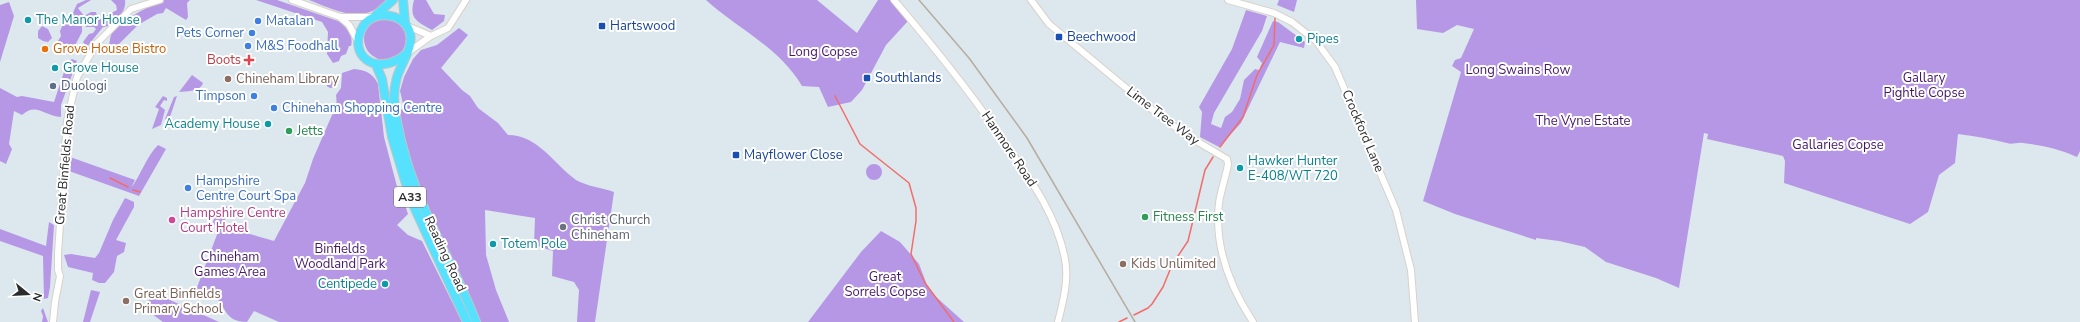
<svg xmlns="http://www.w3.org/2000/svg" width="2080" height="322" font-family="'Nunito Sans',sans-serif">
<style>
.green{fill:#b697e6}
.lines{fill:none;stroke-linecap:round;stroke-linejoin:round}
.stream{stroke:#f36c6b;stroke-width:1.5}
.secondary-casing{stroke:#d9d1c8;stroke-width:8}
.highway-casing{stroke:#c4c4c4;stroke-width:10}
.secondary{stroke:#fff;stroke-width:6}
.highway{stroke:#56e2ff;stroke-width:8}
.rail{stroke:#b6ac9f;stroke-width:1.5}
.culture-dot{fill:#0f9aa8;stroke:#fff;stroke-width:1.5}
.shop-dot{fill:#3f7fe0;stroke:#fff;stroke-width:1.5}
.transit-dot{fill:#1a4fb4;stroke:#fff;stroke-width:1.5}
.food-dot{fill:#e8710a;stroke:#fff;stroke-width:1.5}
.health-dot{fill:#e0444e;stroke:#fff;stroke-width:1.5}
.education-dot{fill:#8d6e63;stroke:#fff;stroke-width:1.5}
.service-dot{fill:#5c6f8a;stroke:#fff;stroke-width:1.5}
.leisure-dot{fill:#2e9e5b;stroke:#fff;stroke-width:1.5}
.hotel-dot{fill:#d1479c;stroke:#fff;stroke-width:1.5}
.worship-dot{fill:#6b7280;stroke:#fff;stroke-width:1.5}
.labels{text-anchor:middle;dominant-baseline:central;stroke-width:4;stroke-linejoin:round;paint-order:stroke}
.shield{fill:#fff;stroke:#6b6b6b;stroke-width:1}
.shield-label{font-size:12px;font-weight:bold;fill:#2b2b2b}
.culture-label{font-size:13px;fill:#0d838f;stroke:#fff;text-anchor:start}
.shop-label{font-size:13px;fill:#366cbe;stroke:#fff;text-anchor:start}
.transit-label{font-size:13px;fill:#164399;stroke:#fff;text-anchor:start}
.food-label{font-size:13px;fill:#c56008;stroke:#fff;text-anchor:start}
.park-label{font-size:13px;fill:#44176b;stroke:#fff}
.health-label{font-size:13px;fill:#be3a42;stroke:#fff;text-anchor:end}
.education-label{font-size:13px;fill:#785e54;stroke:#fff;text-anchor:start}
.service-label{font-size:13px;fill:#4e5e75;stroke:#fff;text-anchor:start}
.street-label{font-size:13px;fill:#2b2b2b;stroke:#fff}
.leisure-label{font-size:13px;fill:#27864d;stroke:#fff;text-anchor:start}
.hotel-label{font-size:13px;fill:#b23c85;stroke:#fff;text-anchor:start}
.worship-label{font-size:13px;fill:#5b616d;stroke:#fff;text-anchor:start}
</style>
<rect width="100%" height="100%" fill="#dce8ed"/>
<path class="green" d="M86,0H91L78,8L84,16L91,12H96L98,20L117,10L116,5L111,0H125C127,11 114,27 103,27L87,47L83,42L89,34L93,33L96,29L94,27H86L81,21L78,23L82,26V32L70,55L61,50L56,44L61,36L60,31L64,22L74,19L71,17L77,4Z
M164,0H190L187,3L188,17L186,20L166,8L163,13L157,14L138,25L117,46L113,47L109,45C110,41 110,36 112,33C121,20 149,6 164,0Z
M256,0H277L338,21C346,26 354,36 351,46H349L346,54L341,56L339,61L333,63L327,54L328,32L322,22Z
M309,0H386C365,26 334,10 309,0Z
M414,0H426L434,14L445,15L444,21L432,30C416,21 409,19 414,0Z
M706,0H817L857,33L878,0H890L908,21L886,45L862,90L851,102L828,107L819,87L802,86C778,46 739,30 706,0Z
M1279,0H1297L1294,12L1277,5Z
M1416,0H2080V151L2077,157C2060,149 2041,145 2023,143C2017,142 2012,145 2007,143C1991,139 1975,136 1958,134L1955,163L1939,175L1928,212L1910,224L1784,183L1785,161L1783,156L1707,139L1708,134L1704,133L1679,288L1656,278L1606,262L1585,247L1559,241L1536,238V240L1455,214L1423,201L1461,72L1452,66L1455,60L1461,58L1474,29L1457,25L1443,33L1417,29Z
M9,2L14,16L0,62V5Z
M1246,10L1267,16L1262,31L1214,113L1211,124L1221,128L1225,117L1232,112L1240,99L1244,80L1255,69L1259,70L1262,63L1257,57L1273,21L1278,22L1305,42L1304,48L1280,42L1241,123L1219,147L1200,137L1202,112L1199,107L1232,49Z
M45,12L48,13L45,25L41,24L42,21L39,20L40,16L43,17Z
M364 39a21 21 0 1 1 42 0a21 21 0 1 1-42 0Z
M42,26L48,29L52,38L48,42L43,41L38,38V31Z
M459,28L468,35L441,68L462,90L470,96L478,108L498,123L508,135C538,135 554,164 576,180C586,186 603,188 614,192L595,322H577L579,290L574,282L552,276L553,251L534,245L535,218L485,210L486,255L496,290L509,322H481L427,213L410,163L398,111L404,108L400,91L404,77L413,59L421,50L437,45Z
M72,59L77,61L61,105V117C44,116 36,102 22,115L14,111L9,144L12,149L6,164L0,161V88L17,97L22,96L54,102L67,63Z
M354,69C365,70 373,73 378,84L384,137L400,198L403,199L408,214L397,225L408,235L422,241L462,322H279L254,311L247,322C223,322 227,305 212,294C208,291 201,291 196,290L218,232L213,222L217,211L222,210L227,206L225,221L226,227L274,241L305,183L313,159L332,115C337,109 337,103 336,95L341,88L342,73Z
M192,75L203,83C200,92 188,91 179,92Z
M326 83a5 5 0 1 1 10 0a5 5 0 1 1-10 0Z
M163,96L167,98V101L164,100L160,106L165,110L161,125L152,129L159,109L155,107Z
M177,96L169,120L165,119L174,97Z
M158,145L166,149L139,196L69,171L70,157L135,180L131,188C141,175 146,157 158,145Z
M866 172a8 8 0 1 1 16 0a8 8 0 1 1-16 0Z
M125,198L134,202V207L116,240L126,243L124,252L117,256L114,272L105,283H99L92,280L93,273L68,267L64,255L71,254L95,258L99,253L113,220Z
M49,222L54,225L50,287L48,298L44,299L43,256L0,241V229L46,246Z
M881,231L900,242L919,264L927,285L935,296L964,322H808L861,252Z
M91,290L100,292L90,322H83Z
M151,296H161L219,322H163L145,309Z
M43,308L48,322H42L43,316L41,311Z"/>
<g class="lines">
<path class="stream" d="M835,96L860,144L909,183L916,208V221L911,254L925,283L954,322
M1220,147L1243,117L1257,75L1274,45L1275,18
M110,178L128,187
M133,190L140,192
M1134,315L1148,308L1152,304L1163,287L1172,265L1188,241L1205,170L1213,157
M1119,322L1127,318"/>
<defs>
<path id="secondary" d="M292,0L340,17H372
M894,0C935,48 974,96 1009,149C1033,183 1057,217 1065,259C1069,280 1063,302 1058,322
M1031,0L1049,24L1155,112L1186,135L1227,159L1228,164C1226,177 1221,189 1219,203C1214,246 1230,287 1253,322
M1228,0L1274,13L1292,22L1316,41L1335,67L1396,210L1411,270L1415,322
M340,17L349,25L359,43
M407,26L431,36
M407,53L431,36L448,28L466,0
M53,322L55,302L60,276L58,270V253L67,121L77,77L97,43L131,9L160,0"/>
<path id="highway" d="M403,0L405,22
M376,15L393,0
M406,54C376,79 345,54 364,25C375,10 402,13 409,30C416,46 399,65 396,81C393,93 394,105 396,117C402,151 413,184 427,215C443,251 462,285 476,322
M376,65L382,79L392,137L406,184L415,209L467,322"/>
</defs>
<use href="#secondary" class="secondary-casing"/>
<use href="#highway" class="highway-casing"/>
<use href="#secondary" class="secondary"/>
<use href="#highway" class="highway"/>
<path class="rail" d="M919,0L969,58L1027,138L1135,322"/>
</g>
<g class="culture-dot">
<circle cx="28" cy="20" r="4"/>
<circle cx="1299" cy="39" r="4"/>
<circle cx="55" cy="68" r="4"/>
<circle cx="268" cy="124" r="4"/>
<circle cx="1240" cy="168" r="4"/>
<circle cx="493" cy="244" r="4"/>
<circle cx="385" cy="284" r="4"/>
</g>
<g class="shop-dot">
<circle cx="258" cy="21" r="4"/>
<circle cx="252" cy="33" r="4"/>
<circle cx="248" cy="46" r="4"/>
<circle cx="254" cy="96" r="4"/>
<circle cx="274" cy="108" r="4"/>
<circle cx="188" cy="188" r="4"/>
</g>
<g class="transit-dot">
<rect x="598" y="22" width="8" height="8" rx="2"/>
<rect x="1055" y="33" width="8" height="8" rx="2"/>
<rect x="863" y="74" width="8" height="8" rx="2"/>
<rect x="732" y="151" width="8" height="8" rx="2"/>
</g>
<circle class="food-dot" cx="45" cy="49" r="4"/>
<path class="health-dot" d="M247 54h4v4h4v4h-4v4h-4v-4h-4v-4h4z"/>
<g class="education-dot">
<circle cx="228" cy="79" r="4"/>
<circle cx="1123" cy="264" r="4"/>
<circle cx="126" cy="301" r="4"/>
</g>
<circle class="service-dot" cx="53" cy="86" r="4"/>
<g class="leisure-dot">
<circle cx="289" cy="131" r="4"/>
<circle cx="1145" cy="217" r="4"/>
</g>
<circle class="hotel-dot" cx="172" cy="220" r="4"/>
<circle class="worship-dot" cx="563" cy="227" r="4"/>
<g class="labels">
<rect class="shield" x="394" y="187" width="32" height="20" rx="3"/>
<g class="shield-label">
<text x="410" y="197">A33</text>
</g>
<g class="culture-label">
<text x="36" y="20">The Manor House</text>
<text x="1307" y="39">Pipes</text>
<text x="63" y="68">Grove House</text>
<text x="260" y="124" text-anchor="end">Academy House</text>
<text x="1248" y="161">Hawker Hunter<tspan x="1248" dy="15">E-408/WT 720</tspan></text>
<text x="501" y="244">Totem Pole</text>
<text x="377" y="284" text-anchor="end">Centipede</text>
</g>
<g class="shop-label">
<text x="266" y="21">Matalan</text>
<text x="244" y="33" text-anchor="end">Pets Corner</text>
<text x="256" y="46">M&amp;S Foodhall</text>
<text x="246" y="96" text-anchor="end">Timpson</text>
<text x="282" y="108">Chineham Shopping Centre</text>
<text x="196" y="181">Hampshire<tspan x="196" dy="15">Centre Court Spa</tspan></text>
</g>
<g class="transit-label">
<text x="610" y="26">Hartswood</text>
<text x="1067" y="37">Beechwood</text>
<text x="875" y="78">Southlands</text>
<text x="744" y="155">Mayflower Close</text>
</g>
<g class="food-label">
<text x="53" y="49">Grove House Bistro</text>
</g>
<g class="park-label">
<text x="823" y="52">Long Copse</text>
<text x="1518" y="70">Long Swains Row</text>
<text x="1924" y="78">Gallary<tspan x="1924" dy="15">Pightle Copse</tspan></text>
<text x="1583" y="121">The Vyne Estate</text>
<text x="1838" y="145">Gallaries Copse</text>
<text x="340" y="249">Binfields<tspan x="340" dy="15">Woodland Park</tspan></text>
<text x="230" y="257">Chineham<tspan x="230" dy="15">Games Area</tspan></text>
<text x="885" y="277">Great<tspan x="885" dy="15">Sorrels Copse</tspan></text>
</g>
<g class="health-label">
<text x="241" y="60">Boots</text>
</g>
<g class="education-label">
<text x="236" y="79">Chineham Library</text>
<text x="1131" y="264">Kids Unlimited</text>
<text x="134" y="294">Great Binfields<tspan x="134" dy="15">Primary School</tspan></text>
</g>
<g class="service-label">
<text x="61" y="86">Duologi</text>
</g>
<g class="street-label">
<text transform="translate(1163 116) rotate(37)">Lime Tree Way</text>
<text transform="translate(1363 131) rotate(67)">Crockford Lane</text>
<text transform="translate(1009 149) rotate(56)">Hanmore Road</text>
<text transform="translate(65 165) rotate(-85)">Great Binfields Road</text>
<text transform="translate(445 254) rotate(65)">Reading Road</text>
</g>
<g class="leisure-label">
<text x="297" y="131">Jetts</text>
<text x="1153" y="217">Fitness First</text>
</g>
<g class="hotel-label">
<text x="180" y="213">Hampshire Centre<tspan x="180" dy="15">Court Hotel</tspan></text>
</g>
<g class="worship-label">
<text x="571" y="220">Christ Church<tspan x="571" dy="15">Chineham</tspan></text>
</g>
</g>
<g transform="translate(28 294) rotate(108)" stroke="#ffffff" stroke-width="3" paint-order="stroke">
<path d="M0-3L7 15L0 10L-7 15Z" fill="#2b2b2b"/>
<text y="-6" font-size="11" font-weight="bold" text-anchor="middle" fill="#2b2b2b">N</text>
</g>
</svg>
